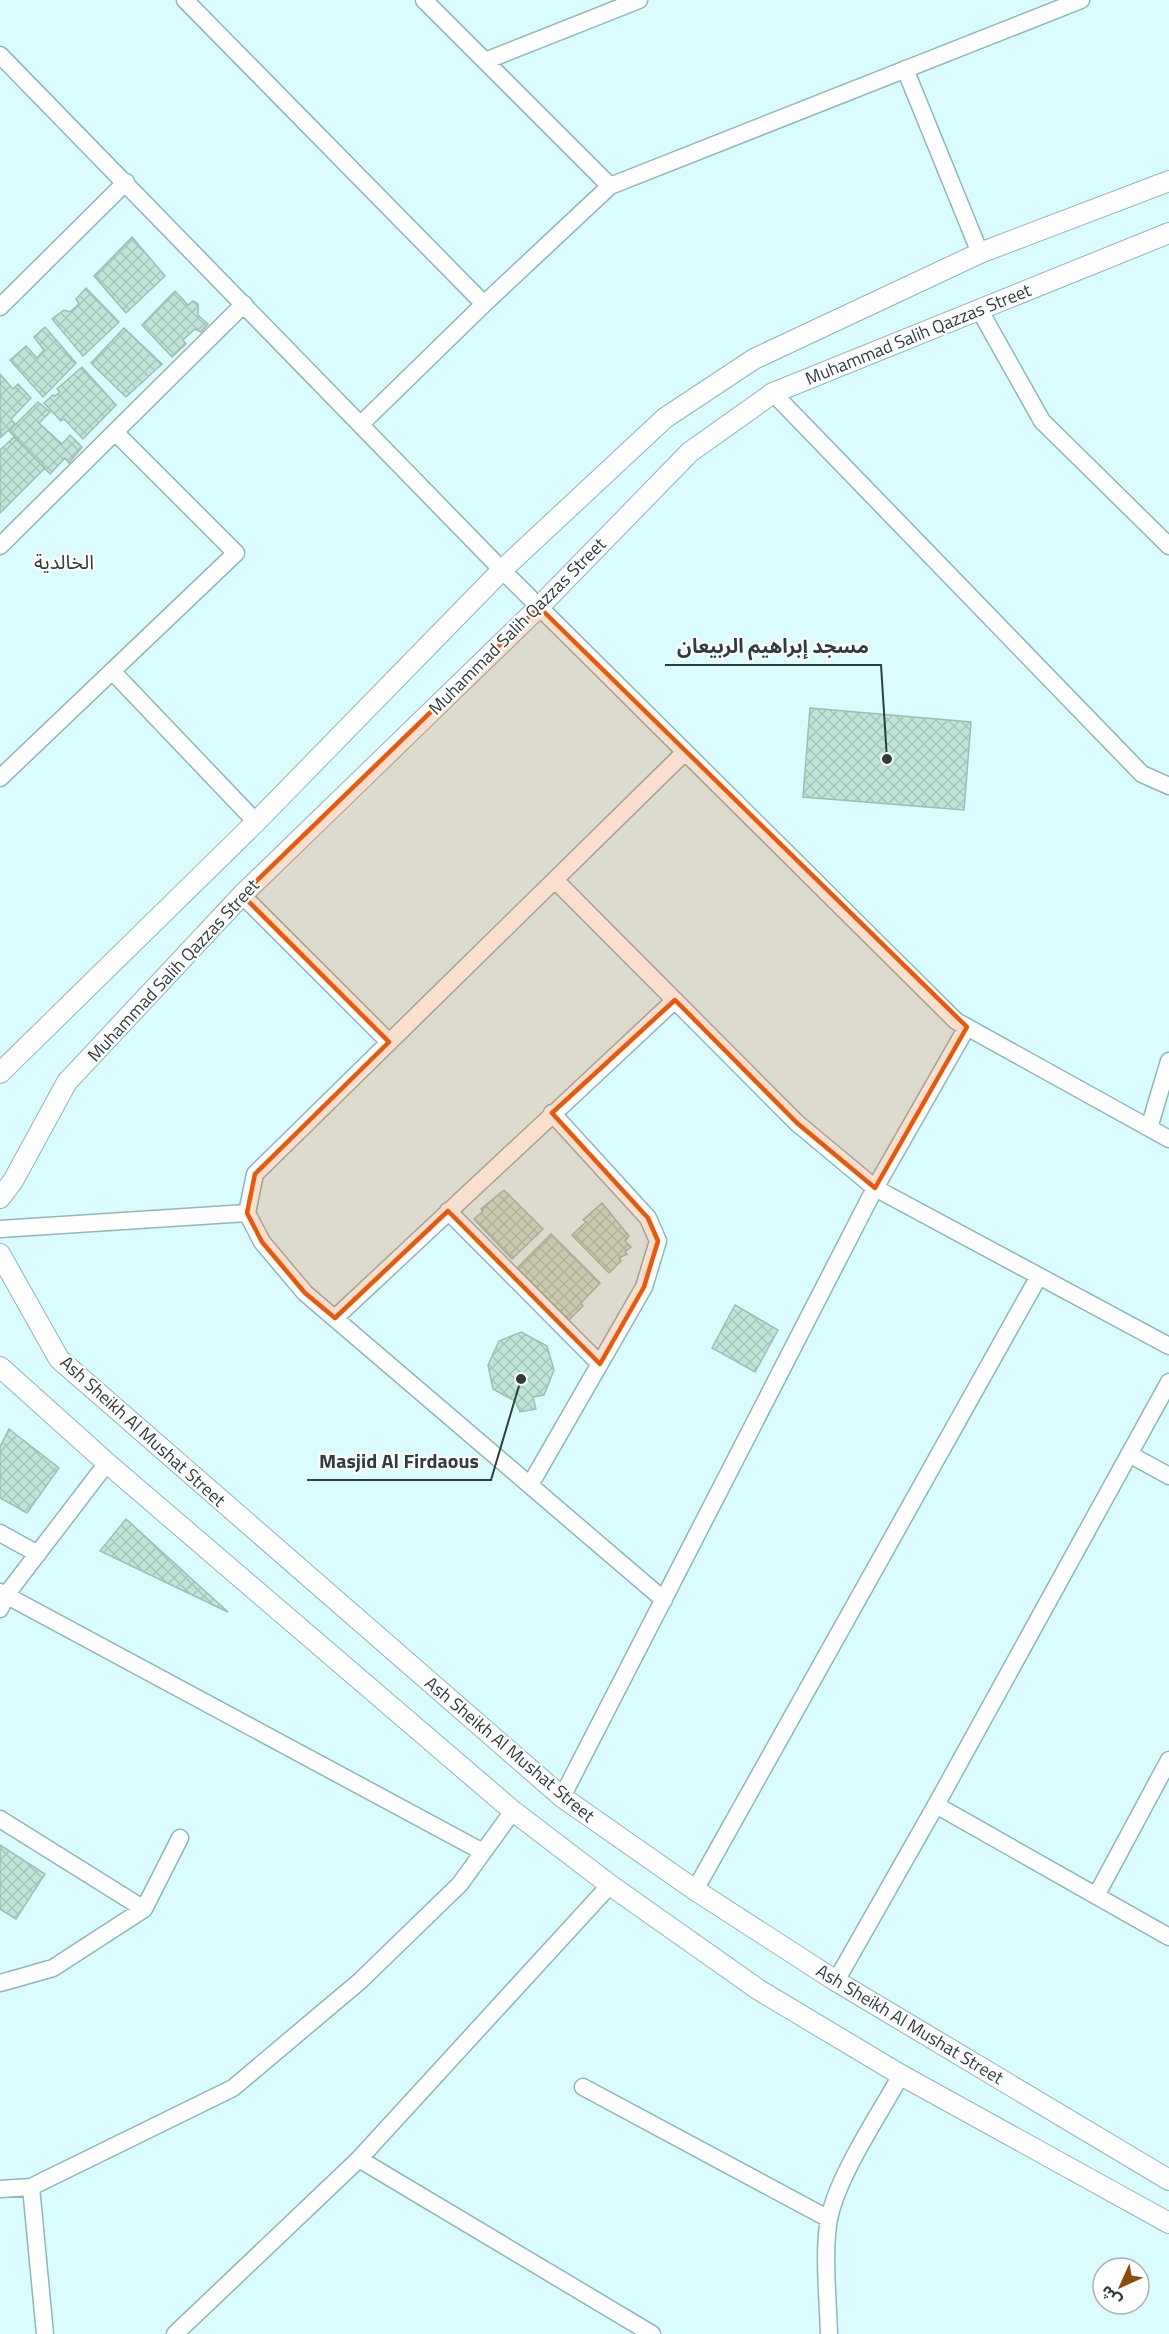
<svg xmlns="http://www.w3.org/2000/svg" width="1169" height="2334" font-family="'Titillium Web','Noto Sans Arabic',sans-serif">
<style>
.building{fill:url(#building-cross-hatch);stroke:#9bbfb3;stroke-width:1.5}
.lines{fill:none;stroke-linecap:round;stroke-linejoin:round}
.minor-casing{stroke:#8fb6b8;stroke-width:19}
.tertiary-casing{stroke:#8fb6b8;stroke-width:22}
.minor{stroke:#fff;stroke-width:16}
.tertiary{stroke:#fff;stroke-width:20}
.marked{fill:#e8590c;fill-opacity:0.2;stroke:#e8590c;stroke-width:4.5;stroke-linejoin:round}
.labels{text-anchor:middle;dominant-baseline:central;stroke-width:4.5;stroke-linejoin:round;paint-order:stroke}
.street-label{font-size:18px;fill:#2e3e3f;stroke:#fff}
.neighbourhood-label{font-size:20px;fill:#2e3e3f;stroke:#fff}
.leader{fill:none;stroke:#2e3e3f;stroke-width:2}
.callout-dot{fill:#2e3e3f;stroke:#fff;stroke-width:2}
.callout-label{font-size:20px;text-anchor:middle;font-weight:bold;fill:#2e3e3f;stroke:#fff;stroke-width:4.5;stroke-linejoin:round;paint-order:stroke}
</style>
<defs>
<pattern id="building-cross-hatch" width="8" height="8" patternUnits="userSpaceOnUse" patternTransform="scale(1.5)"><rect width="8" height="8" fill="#c1e6d9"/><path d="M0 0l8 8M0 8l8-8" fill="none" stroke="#a6c6bb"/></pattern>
</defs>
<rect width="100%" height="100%" fill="#dbfcfe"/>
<path class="building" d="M132,237L165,276L126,313L94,276Z
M86,288L119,322L83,356L52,319L64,310L70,312L79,304L76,299Z
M175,291L188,305L193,301L198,304V315L208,324L201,332L195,329L183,340L186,344L172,357L142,325Z
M45,327L76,363L43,397L10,360L26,346L37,358L44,350L34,337Z
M124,328L162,364L126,397L91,363Z
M82,367L116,405L83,439L64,419L61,421L44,403L53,395L55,396L60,392L57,389Z
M0,374L13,389L18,384L31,398L11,419L15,424L0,438Z
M38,402L50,412L39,423L62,444L70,435L82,447L69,463L65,458L50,474L9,431Z
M14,437L45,468L0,513V450Z
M810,708L971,722L964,810L803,797Z
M504,1190L543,1229L512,1259L474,1219L483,1211L481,1209Z
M602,1203L629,1236L625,1241L631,1247L625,1252L627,1254L619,1258L621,1261L609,1273L572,1235L586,1222L583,1220Z
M551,1234L600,1283L581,1303L583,1306L569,1320L517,1268Z
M735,1305L778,1330L755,1372L712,1348Z
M521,1332L547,1346L554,1370L544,1395L533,1397L536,1409L520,1412L515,1401L493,1389L488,1365L499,1341Z
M9,1429L59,1468L27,1513L0,1498V1447Z
M126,1519L228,1612L100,1551Z
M0,1845L45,1874L16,1919L0,1909Z"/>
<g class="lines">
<defs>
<path id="minor" d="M185,0L484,304
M424,0L610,186
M0,55L502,570L956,1021L1169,1139
M485,61L639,0
M905,69L980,253
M0,307L126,182
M979,309L1042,421L1169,546
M773,393L1142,774L1169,786
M361,424L484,304L610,186L1081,0
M0,546L244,304
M112,671L256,822
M0,778L236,553L115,432
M555,880L797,1123L875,1188L1169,1346
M242,895L389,1042
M1149,1128L1169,1061
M448,1211L600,1364
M0,1229L247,1213
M335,1318L675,1000
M1129,1454L1169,1476
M530,1485L644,1287L658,1241L648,1218L552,1113
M0,1533L38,1554
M0,1592L483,1852
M664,1600L305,1293L262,1242L247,1213L255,1174L685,752
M0,1609L6,1595L107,1463
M562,1797L875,1188L967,1027
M936,1805L1169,1937
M0,1819L144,1909
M695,1890L1039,1276
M1096,1896L1169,1760
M836,1981L936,1805L1169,1382
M0,1983L53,1968L144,1909L180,1838
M583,2087L829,2219
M359,2159L652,2334
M31,2187L45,2334
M0,2189L31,2187L233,2088L360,1981L460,1884L513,1811
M175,2334L359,2159L610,1885
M829,2334C828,2300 823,2251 829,2219C838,2175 879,2115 901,2075"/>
<path id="tertiary" d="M0,1073L256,822L502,570L665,418L754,359L980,253L1169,181
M0,1198L13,1181L67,1082L242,895L539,607L690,452L773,393L1169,233
M0,1254L59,1359L562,1797L695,1890L836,1981L1169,2180
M0,1367L107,1463L513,1811L610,1885L759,1990L901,2075L1169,2223"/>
</defs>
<use href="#minor" class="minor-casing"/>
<use href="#tertiary" class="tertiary-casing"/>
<use href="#minor" class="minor"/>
<use href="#tertiary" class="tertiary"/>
</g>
<path class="marked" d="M539,607L967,1027L875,1188L797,1123L675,1000L552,1113L648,1218L658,1241L644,1287L600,1364L448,1211L335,1318L305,1293L262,1242L247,1213L255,1174L389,1042L242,895Z"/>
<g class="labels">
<g class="street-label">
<text transform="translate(918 334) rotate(-22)">Muhammad Salih Qazzas Street</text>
<text transform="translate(517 626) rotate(-45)">Muhammad Salih Qazzas Street</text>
<text transform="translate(173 970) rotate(-47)">Muhammad Salih Qazzas Street</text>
<text transform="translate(143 1431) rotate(42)">Ash Sheikh Al Mushat Street</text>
<text transform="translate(510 1749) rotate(40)">Ash Sheikh Al Mushat Street</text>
<text transform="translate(910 2024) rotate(31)">Ash Sheikh Al Mushat Street</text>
</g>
<g class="neighbourhood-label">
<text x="64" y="561">الخالدية</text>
</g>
</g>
<path class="leader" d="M887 759L881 665H665M521 1379L491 1480H307"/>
<g class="callout-dot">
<circle cx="887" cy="759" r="6"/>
<circle cx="521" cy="1379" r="6"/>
</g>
<g class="callout-label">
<text x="773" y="653">مسجد إبراهيم الربيعان</text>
<text x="399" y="1468">Masjid Al Firdaous</text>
</g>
<g transform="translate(1121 2286) rotate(225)"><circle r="28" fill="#ffffff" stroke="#abb2b2" stroke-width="1.5"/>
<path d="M0-4.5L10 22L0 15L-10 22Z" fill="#894d08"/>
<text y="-9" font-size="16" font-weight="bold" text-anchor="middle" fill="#2e3e3f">ش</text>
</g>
</svg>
